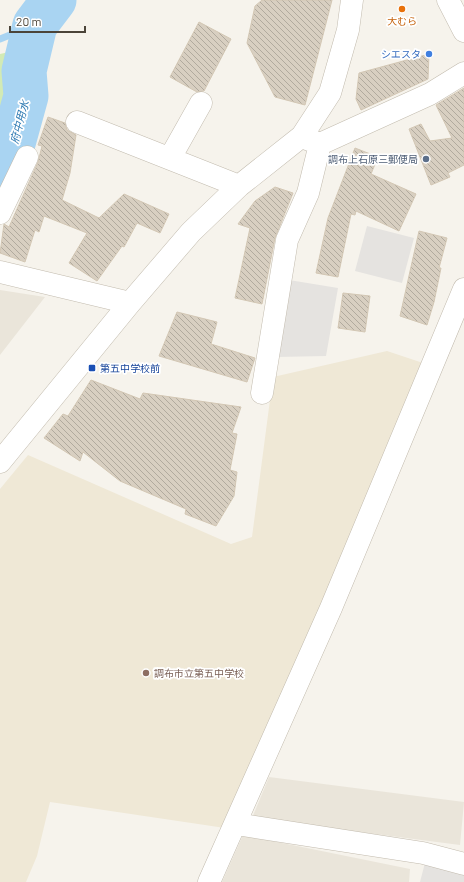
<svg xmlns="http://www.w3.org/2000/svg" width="464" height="882" font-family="Barlow,'Noto Sans JP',sans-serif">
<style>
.residential{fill:#eae5da}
.education{fill:#efe8d6}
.green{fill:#d2eab5}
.parking{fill:#e5e3e0}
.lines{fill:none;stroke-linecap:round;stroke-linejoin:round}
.stream{stroke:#a9d4f2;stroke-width:7}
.river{stroke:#a9d4f2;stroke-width:45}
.building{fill:url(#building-back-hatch);stroke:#d3c7b4}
.minor-casing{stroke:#c2bbae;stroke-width:23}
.minor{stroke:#fff;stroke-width:22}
.food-dot{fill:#e8710a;stroke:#fff;stroke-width:1.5}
.shop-dot{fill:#3f7fe0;stroke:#fff;stroke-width:1.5}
.service-dot{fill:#5c6f8a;stroke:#fff;stroke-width:1.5}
.transit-dot{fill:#1a4fb4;stroke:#fff;stroke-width:1.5}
.education-dot{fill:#8d6e63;stroke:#fff;stroke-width:1.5}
.labels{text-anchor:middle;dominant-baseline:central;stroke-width:3.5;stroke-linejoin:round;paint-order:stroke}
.food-label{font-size:10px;fill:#c56008;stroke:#fff}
.shop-label{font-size:10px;fill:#366cbe;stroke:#fff;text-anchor:end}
.service-label{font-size:10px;fill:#4e5e75;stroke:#fff;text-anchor:end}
.transit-label{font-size:10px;fill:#164399;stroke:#fff;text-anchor:start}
.education-label{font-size:10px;fill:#785e54;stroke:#fff;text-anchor:start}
.water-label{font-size:11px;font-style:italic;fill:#2e7ab2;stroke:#fff}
</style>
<defs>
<pattern id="building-back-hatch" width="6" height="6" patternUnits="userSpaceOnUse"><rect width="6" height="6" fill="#d8cfc1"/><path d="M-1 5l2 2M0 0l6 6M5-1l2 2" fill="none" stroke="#b1aa9e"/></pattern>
</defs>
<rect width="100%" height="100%" fill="#f6f3ec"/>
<path class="residential" d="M0,290L45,297L0,355Z
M269,777L464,802L460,845L252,818Z
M243,835L410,869L409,882H222Z"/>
<path class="education" d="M387,351L426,364L225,828L50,802L37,856L26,882H0V489L28,455L231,544L252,537L273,377Z"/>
<path class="green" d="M9,52L6,111L0,125V54Z"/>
<path class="parking" d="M367,226L414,238L402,283L355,271Z
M289,280L338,288L326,356L276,357Z
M426,859L464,868V882H420Z"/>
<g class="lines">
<path class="stream" d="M0,39L35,25"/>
<path class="river" d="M0,177L10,154L26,96L24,71L35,25L54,0"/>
</g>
<path class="building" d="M262,0H332L305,105L275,97L247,43L255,6Z
M199,22L231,39L204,91L197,92L170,77Z
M429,54L428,79L361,110L356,99L359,73Z
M464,88V165L448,173L450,177L431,185L409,129L421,124L430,141L452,138L436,105Z
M48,117L65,123L67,130L76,135L70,173L62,200L99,218L124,194L169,214L160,233L137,223L124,247L122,246L97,281L69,263L87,233L44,216L39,232L35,230L25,262L0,253L4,224L9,227L38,162L42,146L38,145Z
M355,148L378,157L371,174L416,194L399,231L356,211L355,215L351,214L338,277L316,273L328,218Z
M275,187L293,193L275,238L262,304L235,298L250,228L238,224L255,201Z
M419,231L447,238L439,268H441L434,302L427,325L400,316Z
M343,293L370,296L365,332L338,328Z
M177,312L217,322L211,344L255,358L247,382L159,356Z
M91,380L140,399L143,393L241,407L232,433L237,434L230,470L237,472L234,496L216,526L185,514L186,509L120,481L83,452L80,461L44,438L63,414L68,416Z"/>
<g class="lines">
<defs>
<path id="minor" d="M448,0L464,31
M77,122L239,186
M307,139L320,144L430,94L464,73
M170,158L201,103
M0,213L27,157
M0,272L130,303
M262,393L287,240L308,193L320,144
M0,462L130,303L191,232L239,186L302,136L330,93L348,30L352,0
M236,824L423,853L464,864
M209,882L331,608L464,289"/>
</defs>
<use href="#minor" class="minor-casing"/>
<use href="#minor" class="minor"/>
</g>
<circle class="food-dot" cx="402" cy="9" r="4"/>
<circle class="shop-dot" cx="429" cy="54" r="4"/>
<circle class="service-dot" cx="426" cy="159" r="4"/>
<rect class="transit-dot" x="88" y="364" width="8" height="8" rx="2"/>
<circle class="education-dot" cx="146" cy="673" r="4"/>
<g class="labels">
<g class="food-label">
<text x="402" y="21">大むら</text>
</g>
<g class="shop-label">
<text x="421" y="54">シエスタ</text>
</g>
<g class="service-label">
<text x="418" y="159">調布上石原三郵便局</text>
</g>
<g class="transit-label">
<text x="100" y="368">第五中学校前</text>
</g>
<g class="education-label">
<text x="154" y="673">調布市立第五中学校</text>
</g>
<g class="water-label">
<text transform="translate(19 122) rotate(-75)">府中用水</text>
</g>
</g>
<path d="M10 26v6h75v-6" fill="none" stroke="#4b4439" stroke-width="2"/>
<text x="16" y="26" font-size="12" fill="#4b4439" stroke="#ffffff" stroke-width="3" paint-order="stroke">20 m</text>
</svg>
